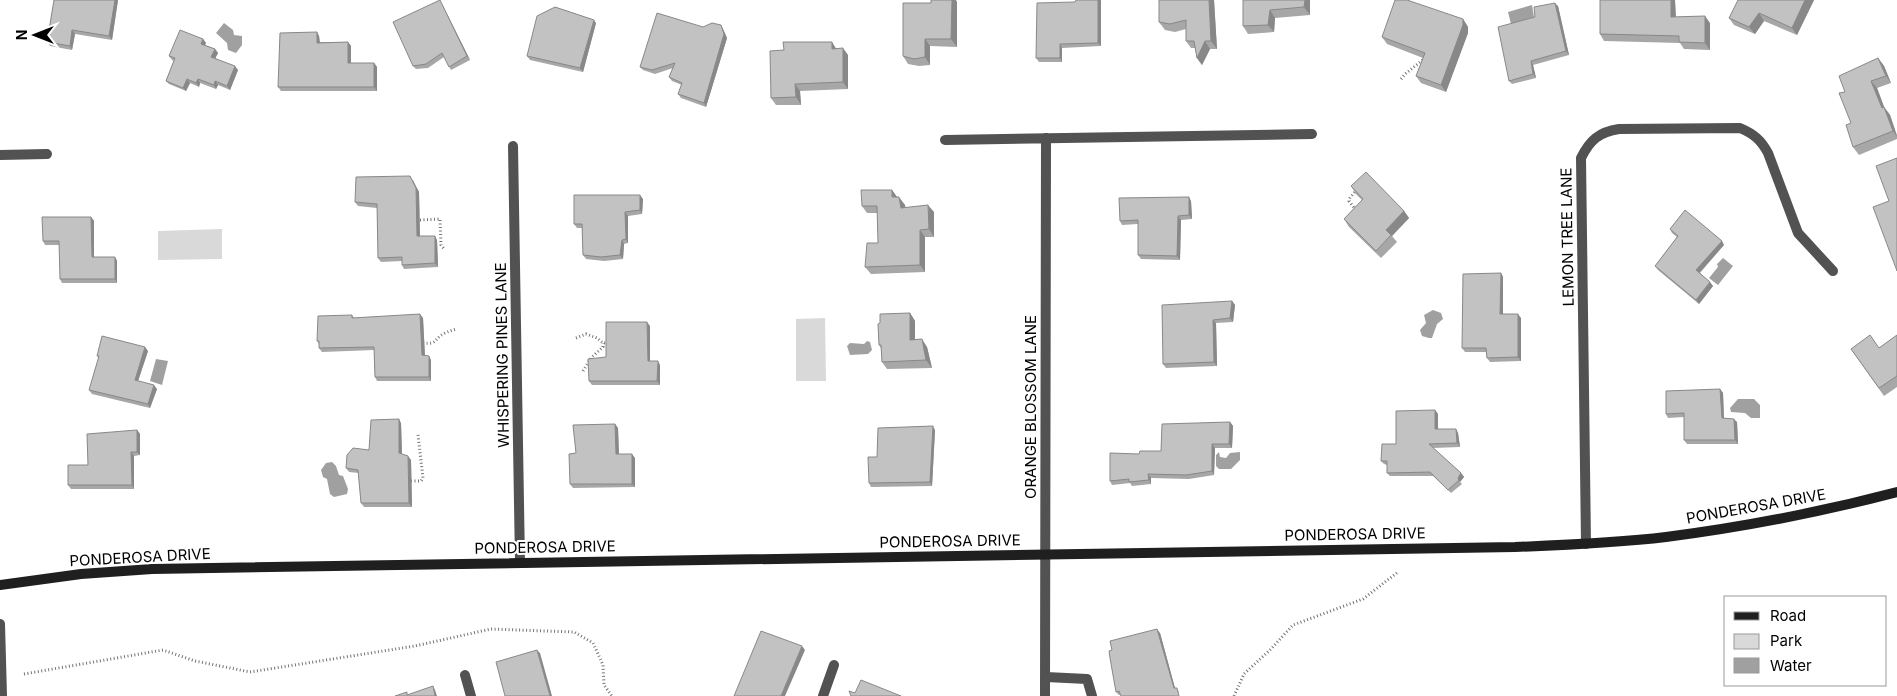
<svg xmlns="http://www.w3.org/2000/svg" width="1897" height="696" font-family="Inter,sans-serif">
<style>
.green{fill:#d9d9d9}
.water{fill:#a0a0a0}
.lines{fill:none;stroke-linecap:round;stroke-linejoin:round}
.path{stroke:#747474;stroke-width:3;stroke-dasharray:1 2.5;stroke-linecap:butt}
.street{stroke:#525252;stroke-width:10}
.secondary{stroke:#1f1f1f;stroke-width:10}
.wall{fill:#a7a7a7}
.shaded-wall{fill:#888}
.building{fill:#c2c2c2;stroke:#888}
.labels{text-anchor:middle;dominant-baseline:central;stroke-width:4;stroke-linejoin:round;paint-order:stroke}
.street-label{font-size:15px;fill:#000;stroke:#fff}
</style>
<rect width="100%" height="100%" fill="#fff"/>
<path class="green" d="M222,229V259L158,260V231Z
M825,318L826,381H796V319Z"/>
<path class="water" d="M1532,5L1534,17L1511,24L1508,12Z
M224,23L233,30L234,35L242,36V45L236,53L228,50L227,43L216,33Z
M1723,258L1733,266L1718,285L1709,278L1718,267L1717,264Z
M1433,310L1441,313L1443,319L1437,324L1432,338H1429L1422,336L1420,330L1426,323L1424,315Z
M867,341L870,342L872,350L868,354L850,355L847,346L850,343L864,344Z
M156,359L168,361L162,385L150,381Z
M1738,399H1754L1760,405V418H1751L1745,413L1731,412L1730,408Z
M1219,452L1220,457L1226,458L1230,453L1240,452V460L1231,469H1219L1216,466V455Z
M332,462L336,466L339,475L343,476L348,489L347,494L334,497L330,494L327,479L323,477L321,470L326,463Z"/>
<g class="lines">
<path class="path" d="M1401,79L1405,74L1424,59
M1356,210L1349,201L1350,198L1357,189
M420,220L440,219L441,245L445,250
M576,338L586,334L597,338L603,343H609
M423,343C438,345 434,338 445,333C449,331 453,330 457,329
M583,371L591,358L603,347V343
M411,481H421L423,478L418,435
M24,674L163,650L195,661L250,672L415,646L491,629L574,632L593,643L603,665L604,685L612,696
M1234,696L1244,674L1271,649L1293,625L1363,599L1398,572"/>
<path class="street" d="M945,140L1312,134
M513,146L520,563
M0,155L47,154
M1586,544L1581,158C1590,140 1599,132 1619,129L1740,128C1754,134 1761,140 1768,153L1798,233L1833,271
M0,624L2,696
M465,675L471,696
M1046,677L1087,679L1092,696
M823,696L834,665
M1045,696L1046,138"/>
<path class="secondary" d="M0,585L81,574L152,569L1515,547C1566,545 1616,543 1666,537C1744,527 1821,512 1897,492"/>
</g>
<path class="wall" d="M54,0H118L112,40L75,34L72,50L50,46L47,42Z
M1101,0V46L1062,48V62H1039L1036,58L1075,2Z
M1214,0L1217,49H1210L1202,65L1197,58L1195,48H1191L1186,41V29L1175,32L1165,30L1159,22Z
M1243,0H1310V15L1275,18L1274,32L1248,34L1243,26Z
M1600,0H1675L1676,17L1710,23V50L1684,49L1680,43L1604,41L1600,34Z
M1814,0L1797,35L1764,21L1755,34L1734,25L1729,18Z
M957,2V47L930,46V65L919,66L908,64L903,56L931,3Z
M442,4L470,60L451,70L444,57L428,68L416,69L413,66Z
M1558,6L1569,55L1533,65L1536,78L1512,84L1509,81L1535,17Z
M1463,19L1468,27V33L1446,92L1421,83L1416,76L1423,58L1387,44L1382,37Z
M596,23L583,72L530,60L527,56Z
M703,27L723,29L727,38L706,107L681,98L678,94L682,85L672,81L669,77L673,68L655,74L643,70L640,67Z
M317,32L319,36L320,42H348L351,46V63H374L377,67V91H281L278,87Z
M203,39L206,43L205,45L215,49L218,53L215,58L238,70L230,90L218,85L216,89L200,83L199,87L190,83L186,91L169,84L166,81L174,61L172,60L169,56Z
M836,48L848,55V89L800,91L801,105H776L771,98Z
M1878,58L1884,66L1891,83L1877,88L1884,107L1890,115L1897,135V139L1859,155L1853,147L1851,123L1845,92Z
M413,180L419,192L420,236L437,240L438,267L404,269L402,265V261L381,262L378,258L377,208L358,206L355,202Z
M1351,186L1404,211L1409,218L1392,236L1397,242L1381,258L1349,227L1344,219L1362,200L1356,194Z
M892,190L897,197L905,205V207L934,212V237H925V272L871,274L865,267L878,243V213H867L862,206Z
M643,199L642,214L628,216V243L624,244L623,259L604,261L586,259L583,255L582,228H577L574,224Z
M1191,201L1192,219L1181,220L1180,260L1141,259L1138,255V224L1122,225L1120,221Z
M91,217L94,221V257H115L117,261V283H62L60,279V245H45L43,241Z
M1670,229L1724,245L1700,273L1713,286L1699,304L1658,270L1655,266L1677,237L1672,233Z
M1501,273L1503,277V314L1521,318V361L1490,362L1487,358L1486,352H1465L1462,348Z
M1232,301L1235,305L1233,322L1216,323L1217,366L1166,368L1163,364Z
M910,313L915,321V340L927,347L932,368L887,369L882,362L881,348L879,345Z
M352,315L354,318H423L425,355L431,360V381H377L375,377L374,350L322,352L319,348V344L317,341Z
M650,326V361L660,365V385H592L589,381L606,357Z
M1897,335V387L1884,396L1851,349L1879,348Z
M148,351L138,381L157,389L150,408L92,394L89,390L99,357L97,356Z
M1720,389L1723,393L1724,418L1737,422L1738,444H1687L1684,440V417L1668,418L1666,414Z
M1435,410L1438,414V429H1456L1458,433L1460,447L1433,448L1461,473L1464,477L1460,482L1462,484L1451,493L1433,476H1390L1387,473V465L1384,464L1381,461L1396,444Z
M1230,422L1233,426L1232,448H1215L1214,475L1189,479L1151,478V484L1132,486L1130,483L1112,485L1110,481L1139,454L1161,451Z
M401,423L402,454L411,460L412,507H364L361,503L359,473L349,472L346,468Z
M615,424L618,428L619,454L635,458V487L573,488L570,484L576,453Z
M137,430L140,434V455L134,456V489H71L68,485L88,465Z
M935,430L932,486L871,487L869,483L877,457Z
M1160,633L1175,688L1179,692L1119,695L1116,692Z"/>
<path class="shaded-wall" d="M115,0H118L112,40L109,36Z
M440,0L470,60L467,56Z
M952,0H956L957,2V47L951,39Z
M1098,0H1101V46L1098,43Z
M1209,0H1214L1217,49L1211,41Z
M1305,0H1310V15L1304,7Z
M1671,0H1675L1676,24L1671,17Z
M1805,0H1814L1797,35L1792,28Z
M1555,3L1558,6L1569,55L1566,51Z
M1270,10L1275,18L1274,32L1268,25Z
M1759,13L1764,21L1755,34L1749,27Z
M1705,16L1710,23V50L1705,43Z
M1463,19L1468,27V33L1446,92L1441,85Z
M594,20L596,23L583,72L580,68Z
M721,25L723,29L727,38L706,107L704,103Z
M72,30L75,34L72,50L70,46Z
M317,32L319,36L320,46L317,43Z
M203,39L206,43L204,47L201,44Z
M925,39L930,46V65L925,57Z
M1205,41L1210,49L1202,65L1197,58Z
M348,42L351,46V67L348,63Z
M832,42L837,50L832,49Z
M1060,44L1062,48V62L1060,58Z
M843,48L848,55V89L843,82Z
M215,49L218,53L214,61L211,57Z
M1878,58L1884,66L1891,83L1886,76Z
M1531,61L1533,65L1536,78L1533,74Z
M374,63L377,67V91L374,87Z
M235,66L238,70L230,90L227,86Z
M187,79L190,83L186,91L183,88Z
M198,79L200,83L199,87L196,83Z
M215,81L218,85L216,89L214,85Z
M1871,81L1877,88L1886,112L1884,107L1890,115L1897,137L1893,131L1882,108Z
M795,84L800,91L801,105L796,97Z
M410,176L419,192L420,240L417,236Z
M892,190L897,197H892Z
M640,195L643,199L642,214L640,210Z
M899,197L905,205L907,215L901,208Z
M1189,197L1191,201L1192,219L1189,215Z
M928,205L934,212V237L929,229Z
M1404,211L1409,218L1392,236L1386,230Z
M625,212L628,216V243L626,239Z
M1178,216L1181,220L1180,260L1177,256Z
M91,217L94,221V261L92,257Z
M920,230L925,237V272L920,265Z
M435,236L437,240L438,267L435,263Z
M622,240L624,244L623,259L620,255Z
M1722,241L1724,245L1699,273L1696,270Z
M115,257L117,261V283L115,279Z
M1501,273L1503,277V318L1500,314Z
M1710,282L1713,286L1699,304L1696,300Z
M1232,301L1235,305L1233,322L1230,318Z
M910,313L915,321V347L910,340Z
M420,314L423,318L425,359L422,355Z
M1518,314L1521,318V361L1518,357Z
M1213,320L1216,323L1217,366L1214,362Z
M647,322L650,326V365L648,361Z
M922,339L927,347L932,368L926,360Z
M145,347L148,351L137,384L135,380Z
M429,356L431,360V381L429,377Z
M658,361L660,365V385L657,381Z
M154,385L157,389L150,408L148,404Z
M1720,389L1723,393L1724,422L1722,418Z
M1435,410L1438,414V433L1435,429Z
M399,419L401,423L402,457L399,453Z
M1734,419L1737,422L1738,444L1735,440Z
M1230,422L1233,426L1232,448L1229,444Z
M615,424L618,428L619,458L616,454Z
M933,426L935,430L932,486L930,482Z
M1456,429L1458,433L1460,447L1457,443Z
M137,430L140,434V455L137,452Z
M1212,444L1215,448L1214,475L1212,471Z
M131,452L134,456V489L132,485Z
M632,454L635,458V487L632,484Z
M408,456L411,460L412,507L409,503Z
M1461,473L1464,477L1460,482L1458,478Z
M1148,474L1151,478V484L1149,480Z
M1157,629L1160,633L1176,692L1174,688Z
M802,646L805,650L785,696H781Z
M537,650L540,653L552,696H550Z
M433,686L435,690L437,696H435Z"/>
<path class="building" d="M54,0H115L109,36L72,30L70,46L47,42Z
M440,0L467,56L449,67L442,53L426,64L413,66L393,22Z
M931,0H952L951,39H925V57L914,59L903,56V3H931Z
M1076,0H1098V43L1060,44V58H1036L1037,3L1075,2Z
M1159,0H1209L1211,41H1205L1197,58L1194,41H1186V20L1170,24L1159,22Z
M1243,0H1305L1304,7L1270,10L1268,25L1243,26Z
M1395,0H1407L1463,19V25L1441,85L1416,76L1425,53L1382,37Z
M1600,0H1671V17L1705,16V43L1679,42V36L1600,34Z
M1738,0H1805L1792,28L1759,13L1749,27L1729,18Z
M1555,3L1566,51L1531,61L1533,74L1509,81L1498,27L1535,17L1534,7Z
M555,7L594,20L580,68L527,56L537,16Z
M657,13L703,27L712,23L721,25L724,34L704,103L678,94L682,83L669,77L675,63L652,70L640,67Z
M180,30L203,39L201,44L215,49L211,57L235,66L227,86L215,81L214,85L198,79L196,83L187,79L183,88L166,81L175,58L169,56Z
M317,32V43L348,42V63H374V87H278L280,33Z
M783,42H832V49L843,48V82L795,84L796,97L771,98L770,51L784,50Z
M1878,58L1886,76L1871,81L1882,108L1884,107L1893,131L1853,147L1846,125L1851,123L1839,93L1845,92L1839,76Z
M1897,158V271L1873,207L1889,201L1876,166Z
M1366,172L1404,211L1386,230L1391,235L1376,251L1344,219L1363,199L1351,186Z
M410,176L416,188L417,236H435V263L402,265V257L378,258L377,204L355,202L356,177Z
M861,190H892V197H899L901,208L928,205L929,229L920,230V265L865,267L867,243H878L877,206H862Z
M574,195H640V210L625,212L626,239L622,240L620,255L601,257L583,255L582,224H574Z
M1189,197V215L1178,216L1177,256L1138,255V220L1120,221L1119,198Z
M1685,210L1722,241L1696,270L1710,282L1696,300L1655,266L1678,236L1670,229Z
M42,217H91L92,257H115V279H60L59,241H43Z
M1501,273L1500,314H1518V357L1487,358L1486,348H1462L1463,274Z
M1232,301L1230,318L1213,320L1214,362L1163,364L1162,305Z
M910,313V340L922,339L926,360L882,362L881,345H879L878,324L880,323V314Z
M420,314L422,355L429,356V377H375L374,347L319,348V341H317L318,316L352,315V318Z
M606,322H647L648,361H658L657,381H589L588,359L606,357Z
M1870,335L1879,348L1897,335V376L1879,388L1851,349Z
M102,336L145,347L135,380L154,385L148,404L89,390L99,356H97Z
M1720,389L1722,418L1734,419L1735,440H1684V413L1666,414V391Z
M1435,410V429H1456L1457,443L1429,444L1461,473L1458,478L1459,480L1448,490L1430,472L1387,473V461H1381L1382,444H1396V411Z
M399,419V453L408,456L409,503H361L358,470L346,468L347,455L353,448L369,450L371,420Z
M1230,422L1229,444H1212V471L1186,475L1148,474L1149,480L1129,482V479L1110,481V453L1139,454L1140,451H1161L1162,424Z
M615,424L616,454H632V484H570L569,454L576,453L573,425Z
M933,426L930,482L869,483L868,457H877L878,428Z
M137,430V452H131L132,485H68V465H88L87,434Z
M1157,629L1174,688H1177L1179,696H1121L1119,691L1116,692L1110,658L1109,651L1112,650L1110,641Z
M761,631L802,646L781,696H734Z
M537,650L550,696H505L496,662Z
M861,680L901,696H851L849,691L855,693Z
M433,686L435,696H395L407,692V695Z"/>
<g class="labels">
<g class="street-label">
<text transform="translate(1567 237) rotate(-91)">LEMON TREE LANE</text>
<text transform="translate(502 355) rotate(-91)">WHISPERING PINES LANE</text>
<text transform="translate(1030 407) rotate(-90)">ORANGE BLOSSOM LANE</text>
<text transform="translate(1756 506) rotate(-10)">PONDEROSA DRIVE</text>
<text transform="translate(1355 534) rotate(-1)">PONDEROSA DRIVE</text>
<text transform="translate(950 541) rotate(-1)">PONDEROSA DRIVE</text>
<text transform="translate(545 547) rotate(-1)">PONDEROSA DRIVE</text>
<text transform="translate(140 557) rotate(-3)">PONDEROSA DRIVE</text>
</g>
</g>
<rect x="1724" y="596" width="162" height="90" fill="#ffffff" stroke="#999999"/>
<rect x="1734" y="612" width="25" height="8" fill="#1f1f1f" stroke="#999999"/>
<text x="1770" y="621" font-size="15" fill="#000000">Road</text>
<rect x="1734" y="634" width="25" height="15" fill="#d9d9d9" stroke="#999999"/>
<text x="1770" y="646" font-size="15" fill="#000000">Park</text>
<rect x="1734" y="658" width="25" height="15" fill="#a0a0a0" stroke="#999999"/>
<text x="1770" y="671" font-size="15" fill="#000000">Water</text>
<g transform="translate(35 35) rotate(270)" stroke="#ffffff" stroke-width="4" paint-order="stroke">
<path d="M0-4L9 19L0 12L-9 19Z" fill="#000000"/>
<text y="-8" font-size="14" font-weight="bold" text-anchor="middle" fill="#000000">N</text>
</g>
</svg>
